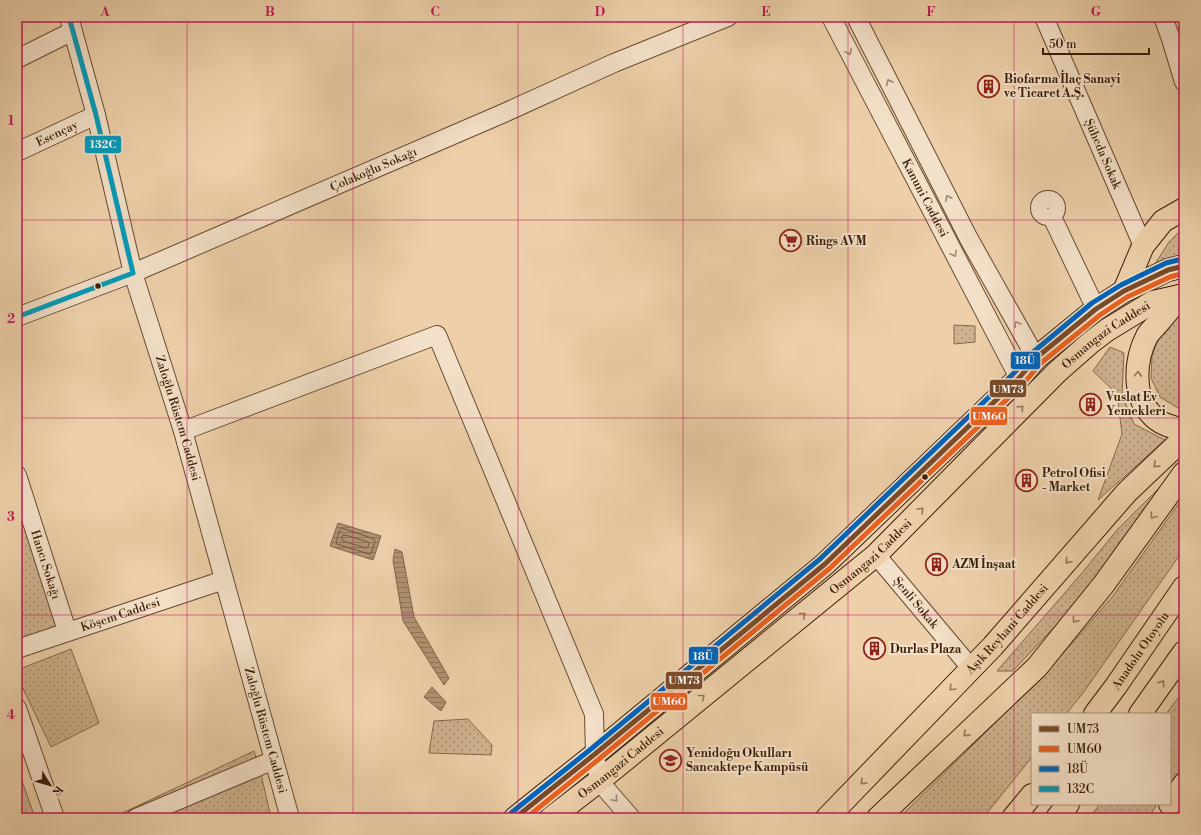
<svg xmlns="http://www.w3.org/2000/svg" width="1201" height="835" font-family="'Libre Bodoni',serif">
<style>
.green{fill:url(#green-dots);stroke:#84684b}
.water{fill:url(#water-rules);stroke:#806448}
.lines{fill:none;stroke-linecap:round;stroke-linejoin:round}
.shore{stroke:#74583e;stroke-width:1}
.minor-casing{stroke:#664a30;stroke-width:20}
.major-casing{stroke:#391d08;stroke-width:24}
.highway-casing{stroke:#391d08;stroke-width:24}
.minor{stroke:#f3e0c8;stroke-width:18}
.major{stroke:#edd0aa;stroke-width:22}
.highway{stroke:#edd0aa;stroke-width:22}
.bus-1-casing{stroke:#f3e0c8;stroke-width:8}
.bus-2-casing{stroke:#f3e0c8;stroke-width:8}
.bus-3-casing{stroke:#f3e0c8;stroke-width:8}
.bus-4-casing{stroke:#f3e0c8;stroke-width:8}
.bus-1{stroke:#7a4b2a;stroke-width:5}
.bus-2{stroke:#e96121;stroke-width:5}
.bus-3{stroke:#0065bd;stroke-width:5}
.bus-4{stroke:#069bba;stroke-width:5}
.oneway{stroke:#9f8872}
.oneway2{stroke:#937659}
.grid{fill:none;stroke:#c2185b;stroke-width:1;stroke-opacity:0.55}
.bus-dot{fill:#391d08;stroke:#f3e0c8;stroke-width:1.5}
.labels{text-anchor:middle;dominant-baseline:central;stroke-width:4;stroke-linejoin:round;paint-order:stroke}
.poi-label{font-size:12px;font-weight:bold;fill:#391d08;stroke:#f3e0c8;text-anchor:start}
.street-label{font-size:12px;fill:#391d08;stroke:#f3e0c8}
.line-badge{stroke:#f3e0c8;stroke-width:1.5}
.badge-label{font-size:11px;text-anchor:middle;font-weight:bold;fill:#fff}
.neatline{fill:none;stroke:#c2185b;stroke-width:1.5}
.grid-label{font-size:13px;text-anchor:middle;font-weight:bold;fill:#c2185b}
</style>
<defs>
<pattern id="green-dots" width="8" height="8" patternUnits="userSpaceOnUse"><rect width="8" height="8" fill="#ceb28e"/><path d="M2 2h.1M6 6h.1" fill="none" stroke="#a89072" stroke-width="1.8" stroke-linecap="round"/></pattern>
<pattern id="water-rules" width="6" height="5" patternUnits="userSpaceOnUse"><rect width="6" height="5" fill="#b09373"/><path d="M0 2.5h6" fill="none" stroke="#90775c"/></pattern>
</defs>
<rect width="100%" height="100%" fill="#edd0aa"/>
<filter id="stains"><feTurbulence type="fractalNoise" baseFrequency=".005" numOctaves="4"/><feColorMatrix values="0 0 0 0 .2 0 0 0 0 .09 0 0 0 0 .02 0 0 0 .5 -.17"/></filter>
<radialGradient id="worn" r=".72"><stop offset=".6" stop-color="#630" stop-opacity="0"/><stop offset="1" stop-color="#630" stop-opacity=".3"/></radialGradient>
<path class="green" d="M1184,227V258L1155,264L1169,242Z
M1184,308V408H1178L1160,397L1151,378L1152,356L1161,331Z
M954,325L975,326V342L954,344Z
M1110,347L1124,353L1122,395L1134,424L1165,440L1098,500L1122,434L1117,394L1093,371Z
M1173,474L1087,592L1013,671H997L1082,573L1117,530Z
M1184,496V549L1083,693L1066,714H1032V757L983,818H899L1045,674L1113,596Z
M17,500L57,627L17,641Z
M71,649L99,723L51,747L17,676V670Z
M1184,690V764L1170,785V714H1166Z
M468,719L492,745L491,755L429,753L434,721Z
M254,751L261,774L271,818H112Z
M17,766L35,818H17Z
M1100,804H1157L1148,818H1089Z"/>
<path class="water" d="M338,523L381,536L373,560L330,546Z
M395,549L402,552L414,617L449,678L444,685L403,621L393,560Z
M432,687L446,702L441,711L424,697Z"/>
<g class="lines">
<path class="shore" d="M342,528L374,539L375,541L371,554H369L337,544L336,542L340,530Z
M343,535H345L368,542L369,543L368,547L366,548L343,541L342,539Z"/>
<defs>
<g id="minor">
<path id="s1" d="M69,17L96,115L133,273L183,431L290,818"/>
<path id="s2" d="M831,17L1019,378"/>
<path d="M856,17L969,239L1036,358"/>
<path id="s3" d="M1044,17L1143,246"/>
<path d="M1163,17L1171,39L1184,82"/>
<path d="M17,59L73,31"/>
<path id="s4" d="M17,152L96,115"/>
<circle cx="1048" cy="208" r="8"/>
<path d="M1052,217L1096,309"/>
<path id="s5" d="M17,317L133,273L504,113L614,63L728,17"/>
<path d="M183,431L437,335L594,714L595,754L599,781L631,818"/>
<path id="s6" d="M17,475L67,631"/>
<path id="s7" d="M876,555L971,668"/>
<path id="s8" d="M17,649L224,580"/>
<path d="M17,708L55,818"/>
<path d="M136,818L274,760"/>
</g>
<g id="major">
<path d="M1124,291L1143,246L1163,221L1184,209"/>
<path d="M1180,296C1173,305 1166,314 1159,322C1155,327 1150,331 1147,336C1135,359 1132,395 1151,414C1159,424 1172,427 1184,430"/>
<path d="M1170,804L1184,784"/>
<path d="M515,818L595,754L825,564L1019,378L1036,358L1096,309L1124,291L1168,270L1184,266"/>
<path id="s9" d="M551,818L599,781L876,555L1057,372L1090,343L1107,330L1153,302L1184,295"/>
<path id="s10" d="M827,818L993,646L1127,492L1184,438"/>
<path d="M878,818L1037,667L1104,584L1184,473"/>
</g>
<g id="highway">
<path id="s11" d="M1095,714L1116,686L1184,587"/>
<path d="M1140,714L1184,652"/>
<path d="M1013,818L1032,795"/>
<path d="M1057,818L1068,804"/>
</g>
</defs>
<use href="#minor" class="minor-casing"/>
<use href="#major" class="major-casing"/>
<use href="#highway" class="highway-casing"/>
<use href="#minor" class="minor"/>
<use href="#major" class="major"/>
<use href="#highway" class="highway"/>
<defs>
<path id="bus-1" d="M515,818L595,754L825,564L1019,378L1036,358L1096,309L1124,291L1168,270L1184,266"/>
<path id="bus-2" d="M526,818L599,759L829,569L1024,383L1041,363L1100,315L1127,297L1170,277L1184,273"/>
<path id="bus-3" d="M511,813L591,749L820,559L1014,373L1032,353L1092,303L1121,285L1166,263L1182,259"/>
<path id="bus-4" d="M69,17L96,115L133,273
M17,317L133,273"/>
</defs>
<use href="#bus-1" class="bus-1-casing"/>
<use href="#bus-2" class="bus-2-casing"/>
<use href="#bus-3" class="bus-3-casing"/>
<use href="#bus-4" class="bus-4-casing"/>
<use href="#bus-1" class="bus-1"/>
<use href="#bus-2" class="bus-2"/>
<use href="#bus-3" class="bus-3"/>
<use href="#bus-4" class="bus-4"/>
</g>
<defs><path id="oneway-chevron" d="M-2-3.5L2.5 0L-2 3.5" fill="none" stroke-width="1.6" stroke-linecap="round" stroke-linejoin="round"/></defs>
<g class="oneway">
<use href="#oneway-chevron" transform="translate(849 52) rotate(63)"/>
<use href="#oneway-chevron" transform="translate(889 82) rotate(-117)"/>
<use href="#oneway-chevron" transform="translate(948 198) rotate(-117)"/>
<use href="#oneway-chevron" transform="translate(954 254) rotate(63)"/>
<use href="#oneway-chevron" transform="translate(1017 324) rotate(-120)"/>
<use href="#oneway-chevron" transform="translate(615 799) rotate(50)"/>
</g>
<g class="oneway2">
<use href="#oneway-chevron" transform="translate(1138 374) rotate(-87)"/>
<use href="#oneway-chevron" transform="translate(1021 408) rotate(-46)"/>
<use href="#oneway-chevron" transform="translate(1156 465) rotate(136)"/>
<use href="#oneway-chevron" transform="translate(921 510) rotate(-45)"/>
<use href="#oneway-chevron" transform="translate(1153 516) rotate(126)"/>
<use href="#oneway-chevron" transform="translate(1068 561) rotate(131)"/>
<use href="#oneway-chevron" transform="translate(803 615) rotate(-39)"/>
<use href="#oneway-chevron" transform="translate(1075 620) rotate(129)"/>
<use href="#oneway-chevron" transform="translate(1162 683) rotate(-55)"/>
<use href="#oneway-chevron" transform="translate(952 688) rotate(133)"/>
<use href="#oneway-chevron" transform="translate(702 697) rotate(-39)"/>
<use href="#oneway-chevron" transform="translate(966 734) rotate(136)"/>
<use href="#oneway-chevron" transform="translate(863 782) rotate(136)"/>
</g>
<path class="grid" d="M187,17V818M353,17V818M518,17V818M683,17V818M848,17V818M1014,17V818M17,220H1184M17,418H1184M17,615H1184"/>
<defs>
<symbol id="building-ring" viewBox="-11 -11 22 22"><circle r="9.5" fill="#f3e0c8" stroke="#8f2418" stroke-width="1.5"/><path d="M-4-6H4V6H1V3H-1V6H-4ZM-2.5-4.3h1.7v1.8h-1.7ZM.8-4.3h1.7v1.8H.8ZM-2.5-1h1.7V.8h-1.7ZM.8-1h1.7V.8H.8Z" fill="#8f2418"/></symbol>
<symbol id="supermarket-ring" viewBox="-11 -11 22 22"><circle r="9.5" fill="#f3e0c8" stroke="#8f2418" stroke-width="1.5"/><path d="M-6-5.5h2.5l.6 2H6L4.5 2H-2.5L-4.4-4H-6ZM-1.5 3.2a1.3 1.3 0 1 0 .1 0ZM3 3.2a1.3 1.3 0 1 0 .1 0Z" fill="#8f2418"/></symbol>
<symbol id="school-ring" viewBox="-11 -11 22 22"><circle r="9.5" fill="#f3e0c8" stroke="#8f2418" stroke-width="1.5"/><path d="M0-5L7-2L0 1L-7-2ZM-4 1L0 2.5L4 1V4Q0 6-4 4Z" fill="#8f2418"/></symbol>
</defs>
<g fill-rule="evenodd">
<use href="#building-ring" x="976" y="74" width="25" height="25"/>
<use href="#supermarket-ring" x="778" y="228" width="25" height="25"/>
<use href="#building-ring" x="1078" y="392" width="25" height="25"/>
<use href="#building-ring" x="1014" y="468" width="25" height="25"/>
<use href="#building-ring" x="924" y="552" width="25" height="25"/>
<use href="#building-ring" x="862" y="636" width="25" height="25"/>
<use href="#school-ring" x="658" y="748" width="25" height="25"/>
</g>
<g class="bus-dot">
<circle cx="98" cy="286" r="3.5"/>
<circle cx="925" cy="477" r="3.5"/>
</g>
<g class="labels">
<g class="poi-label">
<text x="1004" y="79">Biofarma İlaç Sanayi<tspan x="1004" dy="14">ve Ticaret A.Ş.</tspan></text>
<text x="806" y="241">Rings AVM</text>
<text x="1106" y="397">Vuslat Ev<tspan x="1106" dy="14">Yemekleri</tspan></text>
<text x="1042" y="473">Petrol Ofisi<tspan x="1042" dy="14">- Market</tspan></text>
<text x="952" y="564">AZM İnşaat</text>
<text x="890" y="649">Durlas Plaza</text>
<text x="686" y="753">Yenidoğu Okulları<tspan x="686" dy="14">Sancaktepe Kampüsü</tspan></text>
</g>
<g class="street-label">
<text stroke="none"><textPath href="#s4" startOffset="44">Esençay</textPath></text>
<text stroke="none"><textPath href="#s3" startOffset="149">Şüheda Sokak</textPath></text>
<text stroke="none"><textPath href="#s5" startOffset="386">Çolakoğlu Sokağı</textPath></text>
<text stroke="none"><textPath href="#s2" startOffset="204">Kanuni Caddesi</textPath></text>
<text stroke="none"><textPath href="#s9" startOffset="737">Osmangazi Caddesi</textPath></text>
<text stroke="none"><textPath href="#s1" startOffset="416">Zaloğlu Rüstem Caddesi</textPath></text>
<text stroke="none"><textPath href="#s9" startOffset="413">Osmangazi Caddesi</textPath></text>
<text stroke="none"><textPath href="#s6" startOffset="94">Hancı Sokağı</textPath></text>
<text stroke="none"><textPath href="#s7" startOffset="62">Şenli Sokak</textPath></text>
<text stroke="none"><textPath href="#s8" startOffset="109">Köşem Caddesi</textPath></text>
<text stroke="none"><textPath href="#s10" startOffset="261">Aşık Reyhani Caddesi</textPath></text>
<text stroke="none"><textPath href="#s11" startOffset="78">Anadolu Otoyolu</textPath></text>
<text stroke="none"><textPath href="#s1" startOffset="740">Zaloğlu Rüstem Caddesi</textPath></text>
<text stroke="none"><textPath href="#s9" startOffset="89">Osmangazi Caddesi</textPath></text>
</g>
</g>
<g class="line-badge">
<rect x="84" y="135" width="38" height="19" rx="4" fill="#069bba"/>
<rect x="1010" y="351" width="31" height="19" rx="4" fill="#0065bd"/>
<rect x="989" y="379" width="38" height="19" rx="4" fill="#7a4b2a"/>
<rect x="970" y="406" width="38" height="20" rx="4" fill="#e96121"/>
<rect x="688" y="646" width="31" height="19" rx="4" fill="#0065bd"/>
<rect x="665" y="671" width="38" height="19" rx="4" fill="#7a4b2a"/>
<rect x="650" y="692" width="38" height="19" rx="4" fill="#e96121"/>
</g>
<g class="badge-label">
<text x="103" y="148">132C</text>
<text x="1025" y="364">18Ü</text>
<text x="1008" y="393">UM73</text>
<text x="989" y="420">UM60</text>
<text x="703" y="660">18Ü</text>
<text x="684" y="684">UM73</text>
<text x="669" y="705">UM60</text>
</g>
<rect width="1201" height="835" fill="none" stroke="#edd0aa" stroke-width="44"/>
<rect x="1031" y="713" width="140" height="92" fill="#f3e0c8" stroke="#a9927b"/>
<rect x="1039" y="726" width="20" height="6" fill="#7a4b2a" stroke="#a9927b"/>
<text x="1067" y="733" font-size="12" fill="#391d08">UM73</text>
<rect x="1039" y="746" width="20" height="6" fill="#e96121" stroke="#a9927b"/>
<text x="1067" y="753" font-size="12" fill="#391d08">UM60</text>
<rect x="1039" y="766" width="20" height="6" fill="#0065bd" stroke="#a9927b"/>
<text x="1067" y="773" font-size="12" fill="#391d08">18Ü</text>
<rect x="1039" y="786" width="20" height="6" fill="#069bba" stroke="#a9927b"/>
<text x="1067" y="793" font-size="12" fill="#391d08">132C</text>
<g transform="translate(50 785) rotate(127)" stroke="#f3e0c8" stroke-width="3" paint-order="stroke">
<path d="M0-3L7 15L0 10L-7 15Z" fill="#391d08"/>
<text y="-6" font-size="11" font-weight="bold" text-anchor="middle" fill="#391d08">K</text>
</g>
<path d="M1043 48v6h106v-6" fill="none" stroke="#391d08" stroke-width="2"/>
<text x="1049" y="48" font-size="12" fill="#391d08" stroke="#f3e0c8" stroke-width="3" paint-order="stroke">50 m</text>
<rect x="22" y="22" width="1157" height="791" class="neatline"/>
<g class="grid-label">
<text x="105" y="16">A</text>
<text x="270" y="16">B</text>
<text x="435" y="16">C</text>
<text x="600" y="16">D</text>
<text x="766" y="16">E</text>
<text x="931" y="16">F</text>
<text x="1096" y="16">G</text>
<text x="11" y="125">1</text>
<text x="11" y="323">2</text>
<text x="11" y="521">3</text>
<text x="11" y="719">4</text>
</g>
<rect width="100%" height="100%" filter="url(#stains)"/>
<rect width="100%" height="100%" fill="url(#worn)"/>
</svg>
